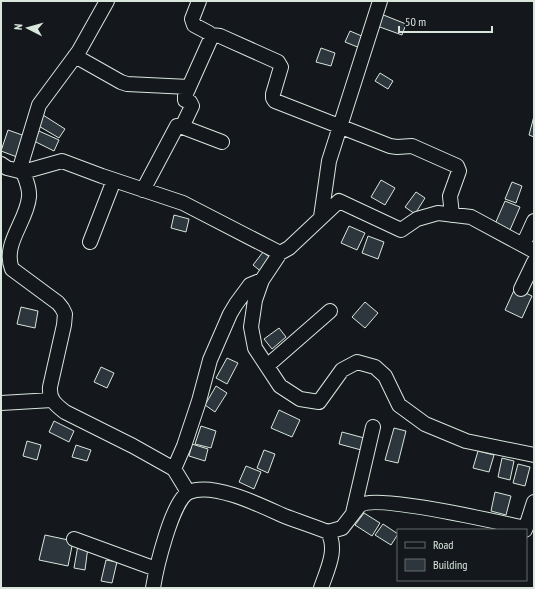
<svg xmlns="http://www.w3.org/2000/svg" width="535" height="589" font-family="'PT Sans Narrow',sans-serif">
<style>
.building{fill:#2c363c;stroke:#d8e6dc}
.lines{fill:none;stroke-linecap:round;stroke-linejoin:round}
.minor-casing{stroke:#d8e6dc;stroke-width:16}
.minor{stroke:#14181c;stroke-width:14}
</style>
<rect width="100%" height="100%" fill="#14181c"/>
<path class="building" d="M381,14L406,24L402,35L377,26Z
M350,31L364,37L360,48L345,42Z
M321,48L335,53L331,66L316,62Z
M380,73L393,81L388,89L375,81Z
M43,115L65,129L59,138L37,125Z
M534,116V137L529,135Z
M8,130L25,136L17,157L1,151Z
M39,131L59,140L54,151L34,141Z
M381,180L395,188L385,205L371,197Z
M512,182L522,186L516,203L505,199Z
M416,192L425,198L415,214L405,207Z
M505,201L520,207L510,230L495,224Z
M174,215L189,219L186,232L171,228Z
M349,226L365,233L357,250L341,243Z
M368,236L384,242L378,259L362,253Z
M263,252L273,260L263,273L253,265Z
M515,288L532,296L522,318L505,310Z
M365,302L378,313L365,328L352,317Z
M21,307L38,311L35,328L17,324Z
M279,328L286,337L272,349L264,339Z
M227,358L238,363L227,384L216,378Z
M101,367L114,373L107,388L94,382Z
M216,386L227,393L215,412L205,405Z
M279,410L300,420L292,437L271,428Z
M54,421L74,431L69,442L49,432Z
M201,426L216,431L211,448L195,444Z
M394,428L406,431L398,463L385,460Z
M342,432L368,439L365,451L339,444Z
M27,441L41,445L37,460L23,456Z
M192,444L208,449L205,461L189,456Z
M76,445L91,450L87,461L72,457Z
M264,450L275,454L268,473L257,468Z
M478,451L494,455L489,472L473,468Z
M502,458L514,461L510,480L498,477Z
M518,464L530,467L525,486L513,483Z
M246,466L261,472L254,489L239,482Z
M495,492L511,496L506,515L491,511Z
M364,513L380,523L372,536L355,525Z
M383,524L398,534L391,545L375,535Z
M45,535L73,541L68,566L39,560Z
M78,545L88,547L85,570L74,568Z
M106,560L117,562L112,583L101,581Z"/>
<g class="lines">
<defs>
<path id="minor" d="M211,35L220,36L278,62L281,67L273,94V98L275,101L390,146L397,147L412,146L457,166L459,171L450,196L452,215
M75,56L121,82L127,84L189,87
M182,127L192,106L190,102L185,100V96L211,38L209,33L194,25L192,19L199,1
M1,164L7,168L23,172L62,161L102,176L183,203L280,253L289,248L339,201L401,230L417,219L438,213L471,217L534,251
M19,171L39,105L79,51L107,1
M23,172C26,180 30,188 29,197C27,221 2,244 12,269L58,303L62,308L65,314L64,325L50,387C49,400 56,405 65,412L133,446L174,469L188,492
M143,190L177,126H180L222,142
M321,217L329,161L380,1
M90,242L114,180
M523,245L534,221
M280,253L262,280L255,300L251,327L255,348L280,386L300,399L319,402L342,370L357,362L375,367L385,376L399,405L425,424L466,441L534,455
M521,289L534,262
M267,366L330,311
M1,403L52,400
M174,469L184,446L199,401L210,360L230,314L236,304L250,285L262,280
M353,513L373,427
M525,530L534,502
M328,532L342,528L359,506C374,493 501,523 526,528
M74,539L156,569
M153,588C156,569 172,500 189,492C213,482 260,505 282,515C297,521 313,526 328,532C338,550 327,570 321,588"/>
</defs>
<use href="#minor" class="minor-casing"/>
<use href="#minor" class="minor"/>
</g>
<rect width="535" height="589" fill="none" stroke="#d8e6dc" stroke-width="4"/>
<rect x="397" y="529" width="130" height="52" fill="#14181c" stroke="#626a69"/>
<rect x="405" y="542" width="20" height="6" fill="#14181c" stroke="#626a69"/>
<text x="433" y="549" font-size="12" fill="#d8e6dc">Road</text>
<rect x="405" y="559" width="20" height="12" fill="#2c363c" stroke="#626a69"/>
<text x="433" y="569" font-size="12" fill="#d8e6dc">Building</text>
<g transform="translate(28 28) rotate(276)" stroke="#14181c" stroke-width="3" paint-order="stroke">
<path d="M0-3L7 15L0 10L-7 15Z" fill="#d8e6dc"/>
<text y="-6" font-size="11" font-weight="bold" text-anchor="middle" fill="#d8e6dc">N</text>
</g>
<path d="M399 26v6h93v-6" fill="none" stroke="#d8e6dc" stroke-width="2"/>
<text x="405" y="26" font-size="12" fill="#d8e6dc" stroke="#14181c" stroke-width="3" paint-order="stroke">50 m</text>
</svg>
